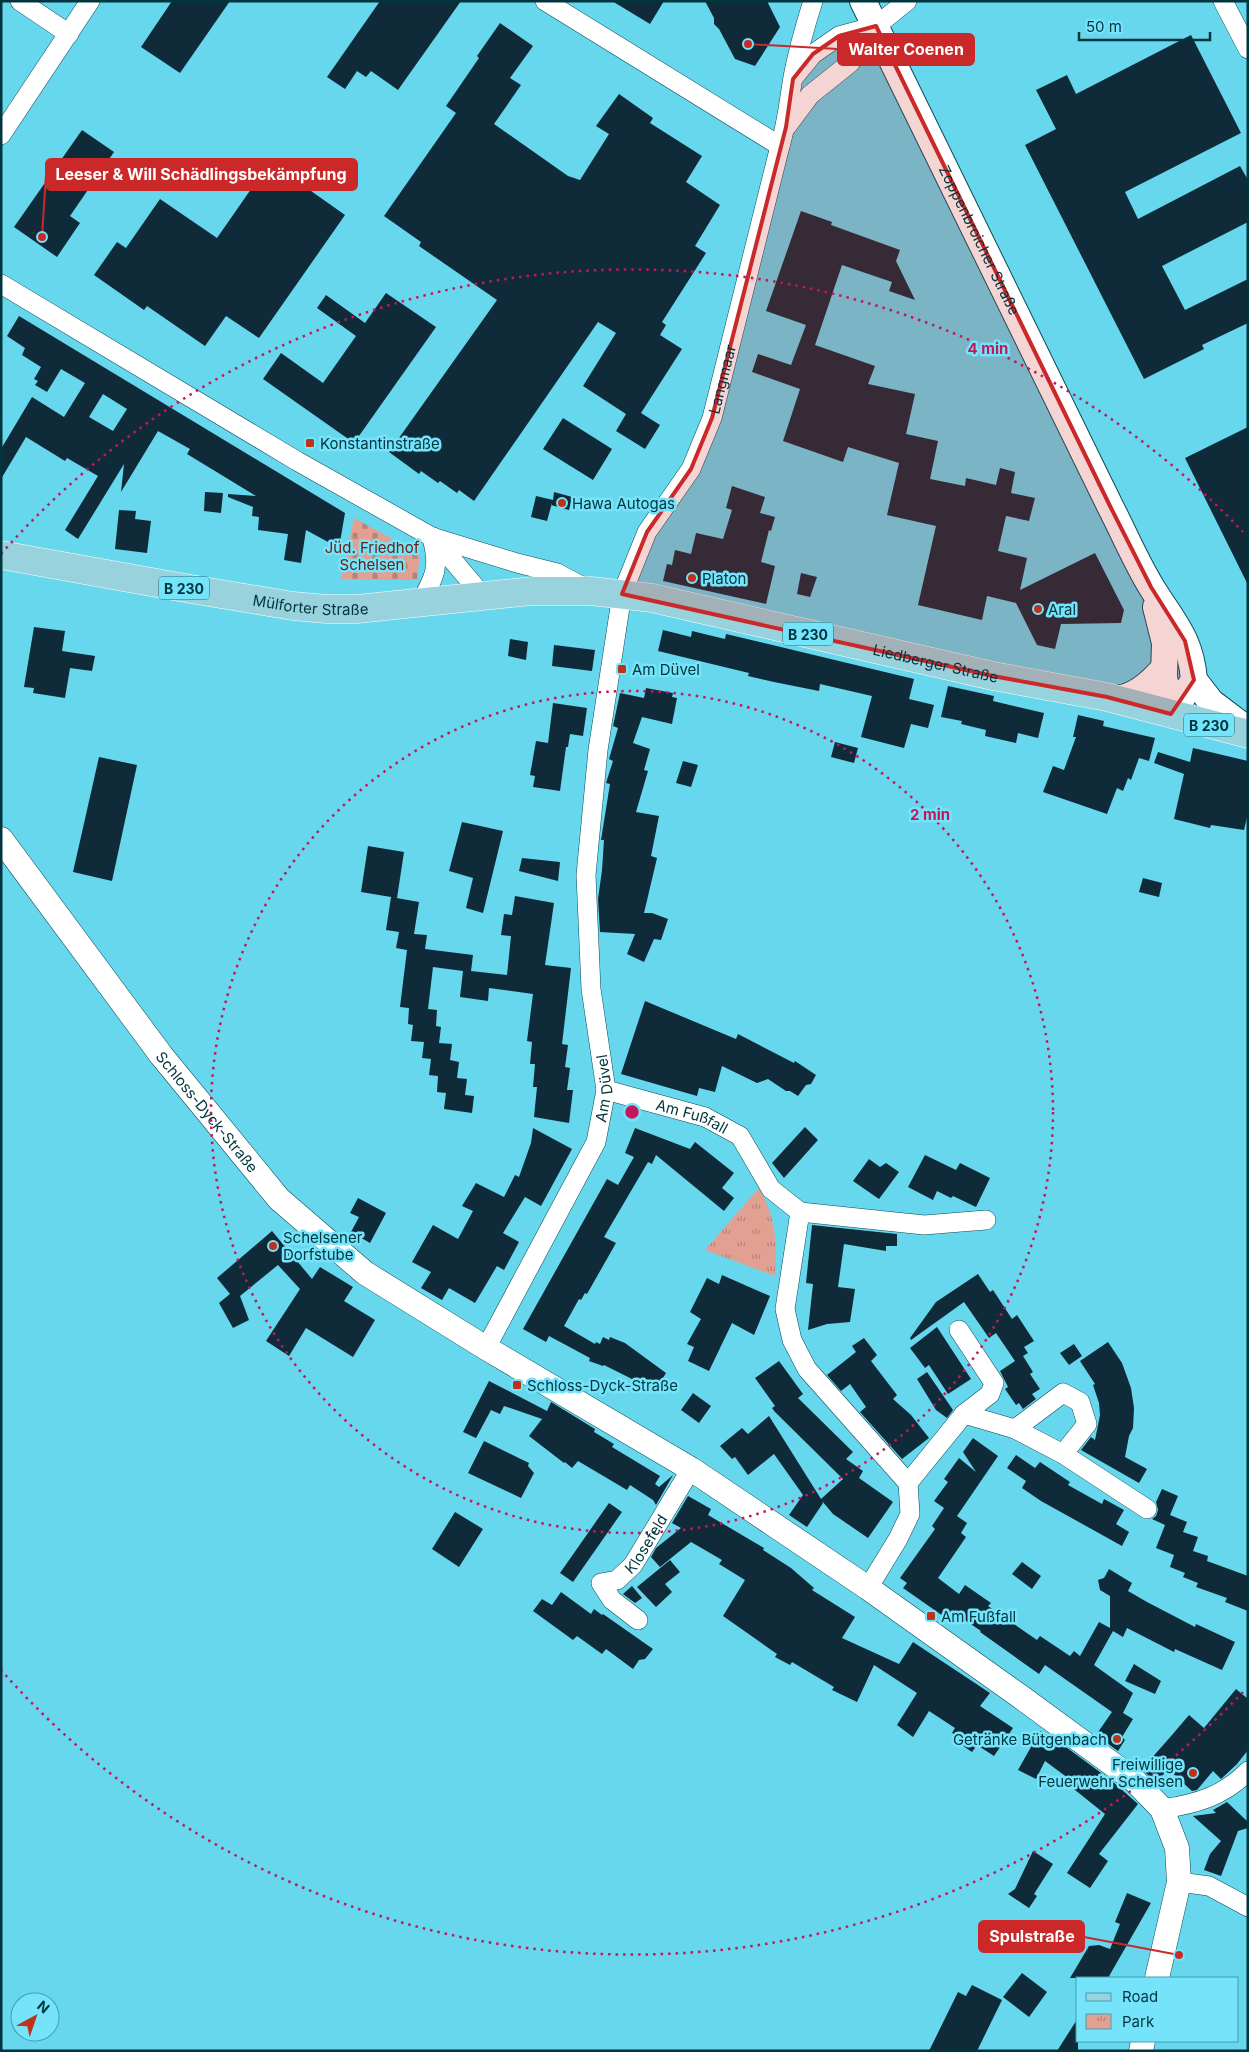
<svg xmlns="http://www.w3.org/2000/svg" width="1249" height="2052" font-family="Inter,sans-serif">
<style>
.cemetery{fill:url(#cemetery-stones)}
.park{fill:url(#park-tufts)}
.building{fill:#0f2b39;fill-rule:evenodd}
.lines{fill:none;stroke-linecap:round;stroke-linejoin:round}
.minor-casing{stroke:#074b56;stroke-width:20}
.tertiary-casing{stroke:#074b56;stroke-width:25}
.secondary-casing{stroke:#074b56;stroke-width:28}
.primary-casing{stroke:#fff;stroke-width:29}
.minor{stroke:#fff;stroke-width:19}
.tertiary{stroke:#fff;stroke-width:24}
.secondary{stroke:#fff;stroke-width:26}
.primary{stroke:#98d2dd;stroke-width:28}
.marked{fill:#cb2929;fill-opacity:0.2;stroke:#cb2929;stroke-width:4;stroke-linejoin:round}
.ring{fill:none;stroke:#c2185b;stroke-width:2.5;stroke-dasharray:2.5 5}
.poi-dot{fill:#be321a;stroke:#75e4fa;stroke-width:2}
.labels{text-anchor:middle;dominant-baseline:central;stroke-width:5;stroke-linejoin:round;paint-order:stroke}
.shield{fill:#75e4fa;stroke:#236a76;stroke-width:1}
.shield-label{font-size:14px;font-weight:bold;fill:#00353e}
.street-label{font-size:15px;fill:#00353e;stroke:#75e4fa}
.poi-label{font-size:15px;fill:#00353e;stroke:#75e4fa;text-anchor:start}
.park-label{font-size:15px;fill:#6d2012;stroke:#75e4fa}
.centre{fill:#c2185b;stroke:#75e4fa;stroke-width:2.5}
.ring-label{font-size:15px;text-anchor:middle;font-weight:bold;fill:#c2185b;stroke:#75e4fa;stroke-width:5;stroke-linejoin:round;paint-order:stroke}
.leader{fill:none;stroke:#cb2929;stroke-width:2}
.callout-dot{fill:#cb2929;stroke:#75e4fa;stroke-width:2}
.callout{fill:#cb2929;stroke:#cb2929;stroke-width:2}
.callout-label{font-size:16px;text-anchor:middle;font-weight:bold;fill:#fff}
</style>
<defs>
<pattern id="cemetery-stones" width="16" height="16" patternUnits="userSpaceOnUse" patternTransform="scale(1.25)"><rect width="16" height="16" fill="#e1a092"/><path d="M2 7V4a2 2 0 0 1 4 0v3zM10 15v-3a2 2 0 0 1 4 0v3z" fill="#b48379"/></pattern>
<pattern id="park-tufts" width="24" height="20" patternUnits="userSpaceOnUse" patternTransform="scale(1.25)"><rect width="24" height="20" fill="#e1a092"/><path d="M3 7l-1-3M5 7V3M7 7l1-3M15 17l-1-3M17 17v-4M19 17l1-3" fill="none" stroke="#b48379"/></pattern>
</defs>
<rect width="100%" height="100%" fill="#67d7ed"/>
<path class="cemetery" d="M354,518L420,554L417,580L341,579Z"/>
<path class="park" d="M759,1188C776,1217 777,1243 775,1276L705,1250Z"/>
<path class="building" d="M172,1H230L180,73L141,47Z
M380,1H461L398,90L371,71L366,77L357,71L345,89L327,77Z
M612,1H664L650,24Z
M705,1H767L780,27L755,66L735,59L719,29L714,24V18Z
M500,23L533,46L510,78L521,85L494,124L568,176L580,180L609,134L596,126L619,94L653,118L650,123L702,156L686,182L720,205L695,246L706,253L662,322L666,325L660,335L682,349L641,413L660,425L645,449L616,431L626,414L583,386L616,333L598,322L474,501L459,490L457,493L440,481L438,483L421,471L419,474L389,452L497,300L419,246L421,242L384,216L456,113L446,106L479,58L477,56Z
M1191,35L1241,133L1125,192L1138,219L1240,166L1248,180V222L1162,266L1185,310L1248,279V323L1202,345L1204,349L1144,379L1025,145L1056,129L1036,90L1067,75L1076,94Z
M82,130L114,152L70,216L80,223L57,257L14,227Z
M270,162L345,215L259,338L226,316L205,346L147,306L144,310L94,275L117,242L126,248L160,199L217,238Z
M801,211L832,222L831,225L900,250L896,261L915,300L889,291L892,282L842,265L815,345L875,366L868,384L915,394L906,434L938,441L930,479L965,486L966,478L996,485L1000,468L1015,472L1011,493L1035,498L1029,521L1006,516L998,551L1027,558L1020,590L1095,553L1124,610L1121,623L1061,624L1055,649L1037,645L1016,603L987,596L982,620L918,605L936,526L887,515L899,463L848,447L843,462L783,441L800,389L752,372L758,354L791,365L806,325L766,311Z
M386,293L436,327L354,443L263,379L281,353L323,383L356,336L317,308L326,295L365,323Z
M19,316L345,513L339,548L306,530L301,563L284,560L288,534L258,530L259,517L252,516L253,507L228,497V494L256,496L187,454L190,449L158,431L121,492L124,464L78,539L65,530L98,476L67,458L65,461L26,437L1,479V449L32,397L64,417L85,383L61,369L47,392L35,385L38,381L34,379L41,367L22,355L25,348L7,336ZM103,394L127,409L113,431L89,417Z
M563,418L612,449L593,480L543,449Z
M1248,427V585L1185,458Z
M732,486L765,497L760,513L775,517L771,531L769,530L761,562L775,566L766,604L663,581L667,564L672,565L675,550L691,554L696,533L723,539L732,510L726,508Z
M205,492L223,493L221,513L204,511Z
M554,492L572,497L569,510L551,505L552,503L547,521L531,517L536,496L553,500Z
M119,510L136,511L135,519L151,521L147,553L115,549Z
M801,573L817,577L810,597L797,594Z
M34,627L65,631L62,651L95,656L92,671L70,668L65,698L33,693L34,688L24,687Z
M663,630L691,637L692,631L725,639L726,634L914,679L909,699L934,705L928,728L911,724L904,748L861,737L872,696L820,684L819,691L774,682L748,676L749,673L658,651Z
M510,639L528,642L526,660L508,656Z
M554,645L595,650L592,671L552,666Z
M948,686L994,696L993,701L1044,713L1038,738L1018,733L1016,743L985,736L986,730L961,724L962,721L941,717Z
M646,688L673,693L672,697L677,698L672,724L642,717L633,743L650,749L644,770L648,771L636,812L659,816L651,856L657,858L644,913H652L668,919L661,940L654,939L644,962L627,954L635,934L600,932L598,899L602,870L604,840H601L610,784L606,783L613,761L609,759L618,728L613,726L620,693L644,698Z
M553,703L587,708L583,736L570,734L568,747H566L560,791L533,787L535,776L530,775L536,741L548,743Z
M1078,715L1104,721L1103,726L1155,738L1149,761L1139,758L1131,780L1128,778L1123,791L1117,788L1107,814L1043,792L1053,766L1064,770L1076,737H1073Z
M835,742L858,748L854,763L831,757Z
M1193,748L1248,761V813L1244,830L1211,825L1210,828L1174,819L1184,774L1154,763L1158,752L1190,762Z
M99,757L137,765L112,881L73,872Z
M683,761L698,765L691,787L676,783Z
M462,822L503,831L483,913L466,908L473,878L449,871Z
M368,846L404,852L397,898L361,892Z
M522,858L560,862L558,881L519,871Z
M1143,878L1162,883L1159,897L1139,892Z
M515,896L554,903L545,965L571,968L562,1044L568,1045L565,1067L570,1068L567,1090H573L569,1123L534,1117L537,1087H533L535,1064H530L532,1042L527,1041L533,994L489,988L488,1001L460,997L463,971L433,967L428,1009L437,1010L436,1026L441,1027L439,1043L452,1044L450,1060L459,1062L457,1078L467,1079L465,1095L474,1096L472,1113L444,1109L446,1093L437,1092L438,1076L429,1075L431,1059L422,1058L424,1042L411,1041L413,1025L408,1024L409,1008L400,1007L407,950L396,948L399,932L386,930L391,897L419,902L414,934L427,935L425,949L473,955L471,971L507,975L511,936L501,935L504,914L512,915Z
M645,1001L736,1039L738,1034L794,1063L795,1061L816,1075L811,1084L806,1085L798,1096L790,1091H786L768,1079L757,1083L722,1066L715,1092L699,1088L697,1096L621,1074Z
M805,1127L818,1140L784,1178L772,1163Z
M533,1128L572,1149L541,1206L525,1197L503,1233L519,1242L504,1270L497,1266L475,1303L449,1288L442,1300L421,1288L431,1272L412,1262L433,1225L458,1239L473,1211L462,1206L476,1183L504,1197L515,1175L519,1177L531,1143Z
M635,1128L690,1149L695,1142L734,1173L722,1188L734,1198L724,1211L656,1155L652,1164L648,1162L604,1237L616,1243L587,1294L585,1293L581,1300L579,1299L564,1326L595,1344L596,1342L600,1344L603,1337L609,1340L610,1337L625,1343L666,1373L654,1393L630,1378L604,1365L603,1366L589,1361L590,1358L549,1336L546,1342L523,1329L607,1179L618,1185L634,1157L625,1153Z
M925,1155L956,1170L960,1163L990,1178L976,1207L953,1196L951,1198L937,1191L933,1200L908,1187Z
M869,1159L880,1167L886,1163L899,1172L879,1199L853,1181Z
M358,1198L386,1213L370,1243L351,1232L359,1217L350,1213Z
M812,1225L897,1234V1246H886V1251L844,1244L838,1287L855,1289L850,1322L827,1324L808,1330L813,1284L806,1283Z
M272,1231L312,1279L320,1267L353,1287L344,1301L375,1320L353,1357L306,1328L289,1356L266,1341L300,1289L278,1265L240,1296L249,1320L233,1328L219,1303L230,1294L217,1278Z
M978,1274L990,1292L993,1290L1012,1319L1017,1315L1034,1341L1024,1347L1028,1353L1023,1356L1033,1372L1030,1374L1040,1389L1032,1394L1036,1399L1023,1409L1019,1403L1016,1405L1005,1389L1008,1387L1000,1371L1015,1361L996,1333L989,1338L964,1302L911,1340L910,1338L936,1302Z
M722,1275L770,1296L754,1335L732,1323L709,1371L688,1361L694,1347L687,1344L701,1319L690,1312L707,1278L719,1284Z
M937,1327L971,1379L948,1394L929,1365L925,1368L910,1348Z
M864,1338L877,1355L871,1361L897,1395L893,1399L911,1415L929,1438L902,1459L860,1412L866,1407L850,1384L841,1391L827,1375L856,1352L852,1346Z
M1108,1342L1122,1363L1131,1388L1134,1408L1133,1428L1129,1436L1125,1457L1147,1469L1139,1483L1081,1450L1091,1437L1095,1440L1100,1415L1099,1403L1093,1385L1095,1384L1080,1361Z
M1074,1344L1082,1356L1069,1365L1060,1353Z
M779,1361L803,1394L798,1398L853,1452L846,1459L863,1471L859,1478L893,1502L868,1538L833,1514L822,1501L823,1503L807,1527L789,1515L803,1495L774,1454L748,1475L735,1457L732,1459L720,1446L742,1428L748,1434L769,1416L821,1499L843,1479L775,1412L772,1408L775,1406L755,1378Z
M927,1372L953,1410L947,1418L936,1410L917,1379Z
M489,1381L547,1411L551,1402L595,1429L594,1432L614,1444L612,1447L660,1476L655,1484L659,1487L673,1475L656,1505L653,1500L630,1485L627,1490L578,1461L572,1468L565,1462L564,1463L529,1436L542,1419L504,1406L500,1414L491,1410L476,1438L463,1432Z
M693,1393L711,1406L699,1423L681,1410Z
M973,1438L998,1456L957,1516L967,1523L961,1533L966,1537L938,1578L959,1594L965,1585L991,1603L988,1606L1037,1640L1040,1636L1070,1656L1074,1651L1080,1656L1099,1622L1110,1628V1596L1100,1590L1098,1580L1104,1578L1109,1569L1132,1583L1128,1591L1147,1602L1195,1627L1196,1624L1235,1642L1222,1670L1175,1649L1174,1652L1127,1628L1123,1637L1113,1631L1094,1665L1133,1693L1123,1713L1133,1719L1122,1737L1125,1740L1118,1751L1096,1735L1112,1712L1045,1665L1039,1674L980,1632L981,1631L956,1614L954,1617L946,1611L943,1616L903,1588L907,1583L900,1578L935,1529L932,1526L944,1508L934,1501L948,1482L944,1479L959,1458L976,1472L963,1452Z
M484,1441L529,1463L528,1466L534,1473L521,1498L468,1473Z
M1016,1455L1035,1468L1040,1462L1070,1482L1068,1485L1102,1504L1104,1499L1124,1510L1116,1524L1129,1532L1122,1546L1041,1501L1022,1488L1026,1481L1007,1468Z
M1162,1489L1178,1496L1170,1515L1187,1522L1183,1532L1198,1537L1193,1551L1208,1556L1207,1561L1248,1576V1611L1225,1602L1227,1598L1196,1587L1198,1583L1183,1577L1185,1573L1170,1567L1174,1555L1156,1548L1165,1525L1152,1519L1156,1516L1158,1510L1156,1502Z
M688,1496L711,1509L708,1515L764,1548L763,1550L791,1568L814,1588L812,1590L855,1617L842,1638L899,1664L913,1642L990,1693L980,1706L1013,1728L994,1756L977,1745L972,1752L953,1739L956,1735L952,1733L955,1728L929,1711L913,1737L897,1725L917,1693L874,1665L857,1702L832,1690L834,1687L792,1662L790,1665L775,1657L777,1654L723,1616L745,1580L719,1564L722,1560L698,1546L691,1542L660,1567L651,1557L656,1548L681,1528L672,1523Z
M609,1503L622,1512L573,1582L560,1573Z
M455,1512L483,1529L459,1567L432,1549Z
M670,1560L680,1572L665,1584L672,1592L656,1607L637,1587Z
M1022,1562L1041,1576L1032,1589L1012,1574Z
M632,1586L642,1598L635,1603L623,1594Z
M561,1592L591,1614L594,1609L602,1615L603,1614L653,1649L645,1659L639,1660L633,1669L606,1649L602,1654L577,1636L573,1640L533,1611L542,1599L552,1605Z
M1134,1664L1161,1681L1155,1694L1125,1681Z
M1236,1689L1248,1699V1750L1237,1764L1221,1779L1213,1771L1197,1790L1192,1791L1168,1769L1156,1783L1142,1769L1172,1735L1189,1715L1204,1728Z
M1040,1731L1066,1747L1112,1781L1138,1804L1099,1854L1108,1861L1090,1888L1067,1873L1105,1814L1065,1782L1068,1778L1045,1761L1036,1779L1018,1770Z
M1227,1802L1248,1822V1828L1238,1831L1221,1876L1204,1870L1210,1854L1221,1841L1193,1816L1216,1813L1213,1810Z
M1033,1851L1053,1864L1034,1894L1037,1896L1029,1908L1008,1894L1015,1889Z
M1127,1893L1151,1903L1108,1978H1070L1089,1946L1099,1945L1110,1949L1120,1924L1115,1922Z
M1022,1973L1047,1992L1029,2017L1003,1997Z
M972,1985L1002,2000L977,2051H929L958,1992L966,1996Z
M1078,2018V2051H1057Z"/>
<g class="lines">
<defs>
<g id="minor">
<path d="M20,1L69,34"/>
<path d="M545,1L780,146"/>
<path d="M1223,1L1248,49"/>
<path d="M795,76L813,54L839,36L876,26"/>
<path d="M787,126L810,95L850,63L876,26L907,1"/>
<path d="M1,135L90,1"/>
<path d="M1,284L297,461L432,537L517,563L557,573L587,589"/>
<path d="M433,537L482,595"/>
<path d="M421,602C435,576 440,567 432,538"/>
<path id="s1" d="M606,1090L705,1117L740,1136L771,1189L800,1212L785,1309L792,1340L807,1369L908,1483L910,1514L898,1539L868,1588"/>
<path d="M800,1212L924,1225L986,1220"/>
<path id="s2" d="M486,1348L596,1142L606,1090L591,989L586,875L598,750L622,594L647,532L691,469L712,418L780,146C787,123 789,101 793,77C798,51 805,26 813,1"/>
<path d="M964,1414L1015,1429L1063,1454L1147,1509"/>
<path d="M1015,1429L1063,1393L1080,1402L1087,1424L1063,1454"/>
<path d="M908,1483L964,1414L990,1394L994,1383L959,1330"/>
<path id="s3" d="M638,1620L612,1600L601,1583L617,1580L633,1565L691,1469"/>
<path d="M1162,1809C1196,1804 1224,1796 1248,1771"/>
<path d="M1179,1882L1209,1886L1248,1907"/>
</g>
<g id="tertiary">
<path id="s4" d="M1,839L161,1055L279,1199L365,1273L486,1348L691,1469L868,1588L1021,1697L1134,1780L1162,1809L1177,1848L1179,1882L1157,1978"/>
<path d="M1141,2051L1143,2041"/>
</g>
<g id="secondary">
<path id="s5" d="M863,1L1110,506C1124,533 1136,562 1152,588C1173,622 1191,639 1194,680L1171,714"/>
<path d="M1156,607L1165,643L1164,677L1171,714"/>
<path d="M1194,680L1211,702L1248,730"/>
<path d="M1115,699C1134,698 1152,682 1164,668"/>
</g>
<g id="primary">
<path id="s6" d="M1,555L179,587L293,606L326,609H357L532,591H591L652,598L993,676L1107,697L1248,734"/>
</g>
</defs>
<use href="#minor" class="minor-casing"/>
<use href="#tertiary" class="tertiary-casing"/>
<use href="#secondary" class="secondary-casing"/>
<use href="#primary" class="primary-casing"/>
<use href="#minor" class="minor"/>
<use href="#tertiary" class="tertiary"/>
<use href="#secondary" class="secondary"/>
<use href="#primary" class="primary"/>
</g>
<path class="marked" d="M876,26L1110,506L1151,587L1185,641L1194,680L1171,714L1107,697L993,676L622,594L647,532L691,469L712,418L786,127L793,79L813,54L839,36Z"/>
<g class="ring">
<circle cx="632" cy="1112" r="421"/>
<path d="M1243 1692A842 842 0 0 1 1 1670M1 554A842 842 0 0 1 1243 532"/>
</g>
<g class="poi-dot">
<rect x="305" y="438" width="10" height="10" rx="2.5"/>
<circle cx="562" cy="503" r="5"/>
<circle cx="692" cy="578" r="5"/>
<circle cx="1038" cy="609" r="5"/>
<rect x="617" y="664" width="10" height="10" rx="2.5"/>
<circle cx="273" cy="1246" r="5"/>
<rect x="512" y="1380" width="10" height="10" rx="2.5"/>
<rect x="926" y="1611" width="10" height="10" rx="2.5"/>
<circle cx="1117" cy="1739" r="5"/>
<circle cx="1193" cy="1773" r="5"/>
</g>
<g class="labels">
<g class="shield">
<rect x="159" y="576.5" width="50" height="23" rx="4"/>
<rect x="783" y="622.5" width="50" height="23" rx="4"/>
<rect x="1184" y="713.5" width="50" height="23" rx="4"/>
</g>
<g class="shield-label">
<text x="184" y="588">B 230</text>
<text x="808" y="634">B 230</text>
<text x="1209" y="725">B 230</text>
</g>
<g class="street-label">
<text stroke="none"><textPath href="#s5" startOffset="266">Zoppenbroicher Straße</textPath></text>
<text stroke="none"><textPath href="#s2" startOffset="1025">Langmaar</textPath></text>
<text stroke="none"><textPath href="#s6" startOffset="314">Mülforter Straße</textPath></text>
<text stroke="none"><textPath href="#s6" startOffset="948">Liedberger Straße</textPath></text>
<text stroke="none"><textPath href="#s2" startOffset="288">Am Düvel</textPath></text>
<text stroke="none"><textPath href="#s4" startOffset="342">Schloss-Dyck-Straße</textPath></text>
<text stroke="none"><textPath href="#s1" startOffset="90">Am Fußfall</textPath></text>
<text stroke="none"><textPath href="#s3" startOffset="116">Klosefeld</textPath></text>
</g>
<g class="poi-label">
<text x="320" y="443">Konstantinstraße</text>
<text x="572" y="503">Hawa Autogas</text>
<text x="702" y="578">Platon</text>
<text x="1048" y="609">Aral</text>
<text x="632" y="669">Am Düvel</text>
<text x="283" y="1237">Schelsener<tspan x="283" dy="17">Dorfstube</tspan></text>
<text x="527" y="1385">Schloss-Dyck-Straße</text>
<text x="941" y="1616">Am Fußfall</text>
<text x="1107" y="1739" text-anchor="end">Getränke Bütgenbach</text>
<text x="1183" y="1764" text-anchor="end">Freiwillige<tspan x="1183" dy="17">Feuerwehr Schelsen</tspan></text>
</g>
<g class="park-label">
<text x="372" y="547">Jüd. Friedhof<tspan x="372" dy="17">Schelsen</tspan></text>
</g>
</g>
<circle cx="632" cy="1112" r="8" class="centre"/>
<g class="ring-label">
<text x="988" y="354">4 min</text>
<text x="930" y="820">2 min</text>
</g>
<path class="leader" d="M748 44L838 49M42 237L46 174M1179 1955L1084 1937"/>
<g class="callout-dot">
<circle cx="748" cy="44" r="5"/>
<circle cx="42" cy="237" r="5"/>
<circle cx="1179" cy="1955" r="5"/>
</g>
<g class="callout">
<rect x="838" y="34" width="136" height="31" rx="5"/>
<rect x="46" y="159" width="311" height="31" rx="5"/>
<rect x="979" y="1921" width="105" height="31" rx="5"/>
</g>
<g class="callout-label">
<text x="906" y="55">Walter Coenen</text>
<text x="201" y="180">Leeser &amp; Will Schädlingsbekämpfung</text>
<text x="1032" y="1942">Spulstraße</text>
</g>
<rect width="1249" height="2052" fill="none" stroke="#00353e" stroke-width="5"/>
<rect x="1076" y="1977" width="162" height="65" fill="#75e4fa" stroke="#469eaf"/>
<rect x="1086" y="1993" width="25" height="8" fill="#98d2dd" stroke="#469eaf"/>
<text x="1122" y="2002" font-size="15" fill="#00353e">Road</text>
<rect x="1086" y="2014" width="25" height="15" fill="url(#park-tufts)" stroke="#469eaf"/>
<text x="1122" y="2027" font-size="15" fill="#00353e">Park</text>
<g transform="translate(35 2017) rotate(40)"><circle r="24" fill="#75e4fa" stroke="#469eaf"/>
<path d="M0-4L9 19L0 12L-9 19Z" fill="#be321a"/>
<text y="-8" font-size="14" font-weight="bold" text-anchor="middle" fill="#00353e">N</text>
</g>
<path d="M1079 32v8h131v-8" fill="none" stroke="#00353e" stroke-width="2.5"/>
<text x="1086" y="32" font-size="15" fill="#00353e" stroke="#75e4fa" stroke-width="4" paint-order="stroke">50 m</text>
</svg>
